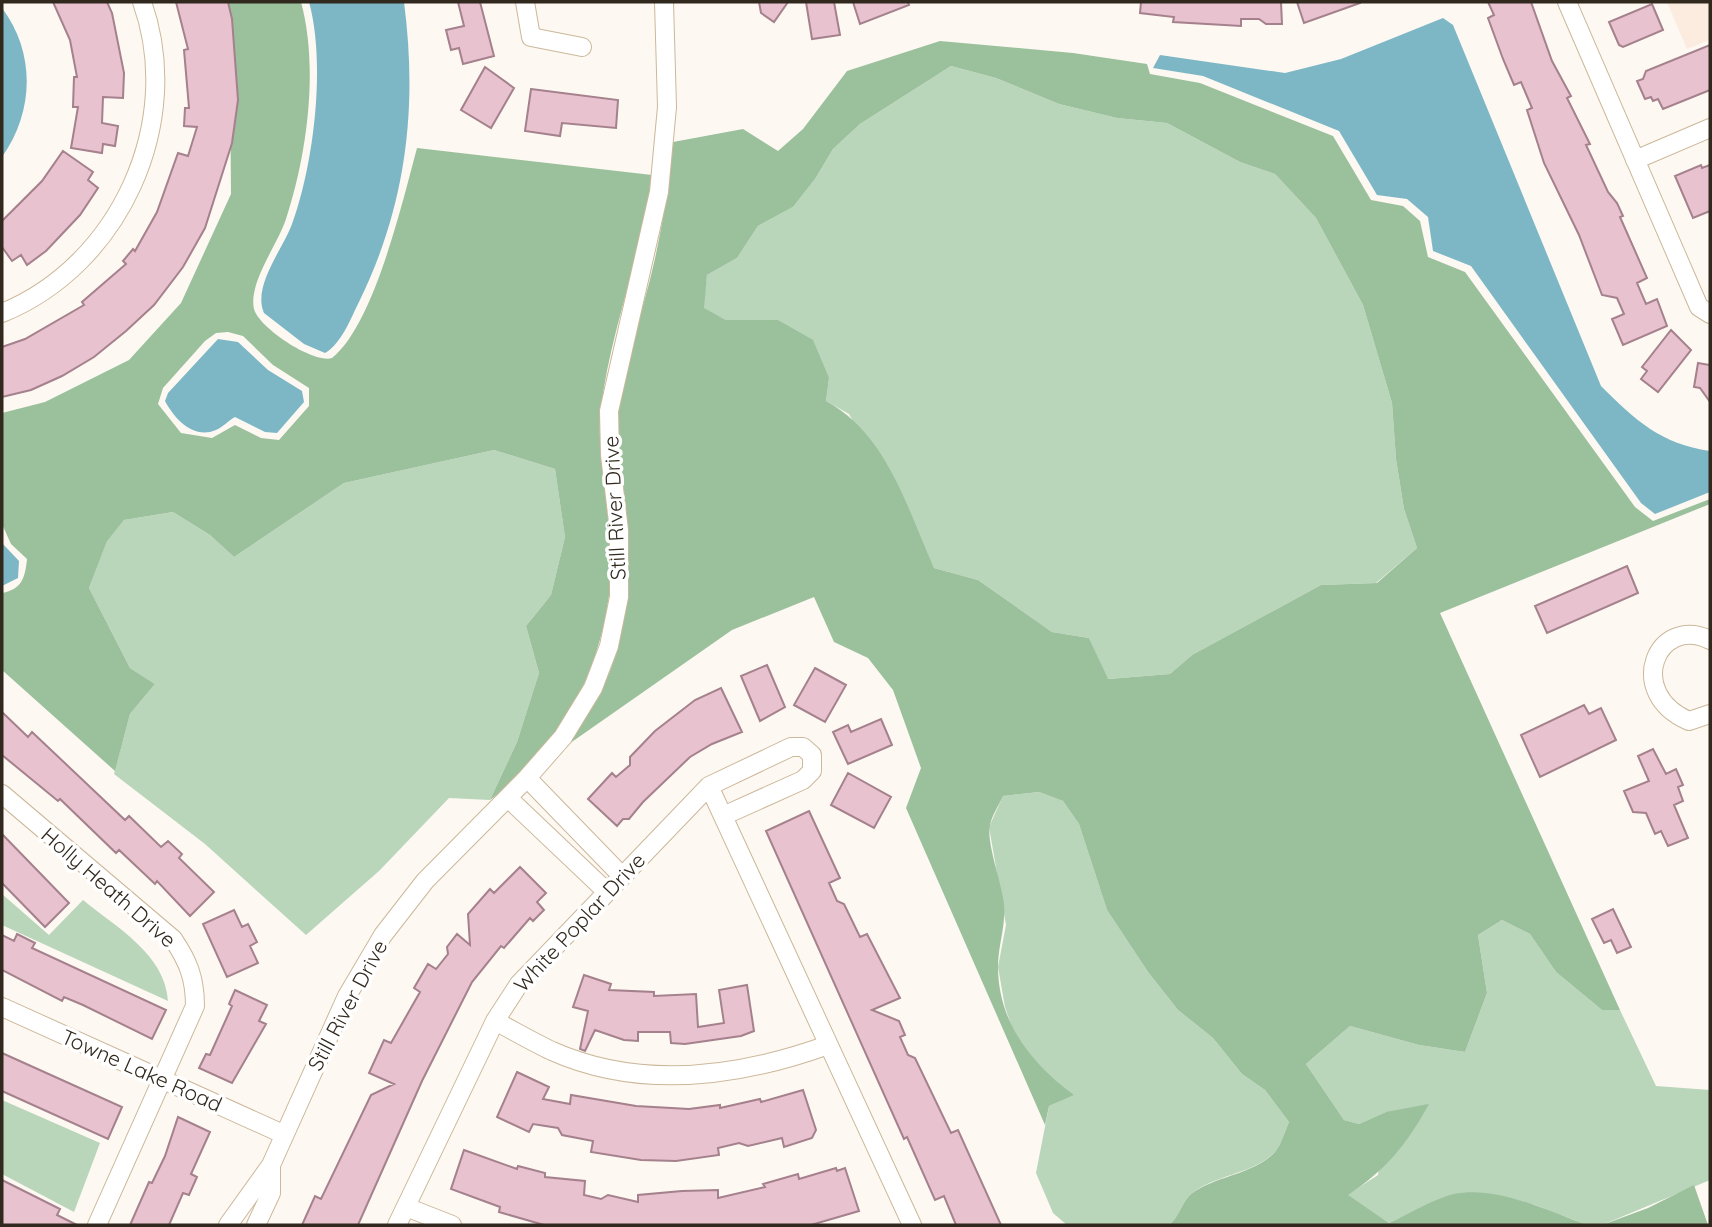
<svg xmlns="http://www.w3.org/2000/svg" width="1712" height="1227" font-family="Quicksand,sans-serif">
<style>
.commercial{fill:#fcece0}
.green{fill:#b9d5ba}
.forest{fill:#9bc09c;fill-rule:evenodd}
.water{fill:#7db7c6}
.building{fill:#e8c2ce;stroke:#a4818c;stroke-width:2}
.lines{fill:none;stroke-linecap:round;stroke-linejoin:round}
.minor-casing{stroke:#ccb89a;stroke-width:20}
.minor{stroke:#fff;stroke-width:18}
.labels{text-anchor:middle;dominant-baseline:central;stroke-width:7;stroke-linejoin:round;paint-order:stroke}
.street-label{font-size:21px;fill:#31291e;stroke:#fff}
</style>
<rect width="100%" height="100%" fill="#fdf8f2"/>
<path class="commercial" d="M1667,2H1710V40L1687,49Z"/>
<path class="green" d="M951,66L996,78L1059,104L1117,118L1167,123L1240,162L1275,174L1316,218L1363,305L1392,403L1396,459L1404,509L1417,548L1376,583L1321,585L1192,655L1170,674L1107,679L1089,638L1052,632L978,580L934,568L849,414L826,401L829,378L778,320H726L703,308L707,275L737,258L758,226L793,207L815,179L833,149L860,124Z
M494,450L555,469L565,537L551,595L526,626L539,673L517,742L490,800L449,798L379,871L306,935L205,844L114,774L130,714L155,684L130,668L89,588L107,540L124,520L173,512L210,535L234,557L344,483Z
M1039,792L1063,801L1079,824L1107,910L1148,972L1178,1010L1213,1038L1242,1074L1265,1090L1289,1122C1285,1131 1281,1145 1275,1152C1252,1175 1216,1174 1191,1194C1182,1202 1179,1217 1169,1225H1067L1053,1213L1036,1173L1049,1106L1073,1095L1045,1075L1014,1033L1005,1007L998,967L1006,925L989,827L1003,796Z
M2,894L49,935L83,900C117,928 165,954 168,1001L2,925Z
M1502,920L1530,934L1556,972L1602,1010H1620L1656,1086L1710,1090V1180L1602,1225H1587L1535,1205L1498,1195L1455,1194L1389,1223L1347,1195L1378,1175L1386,1112L1359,1124L1344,1120L1306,1064L1350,1026L1419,1045L1465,1052L1487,993L1478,935Z
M2,1100L100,1143L74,1212L2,1174Z"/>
<path class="forest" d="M217,2H301C319,68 307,155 286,219C278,244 248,283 254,309C259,328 314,364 332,358C374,325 403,200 417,148L652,175C643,255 610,329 601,409C596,450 608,490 611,531C618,634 576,738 490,800L517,742L539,673L526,626L551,595L565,537L555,469L494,450L344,483L234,557L210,535L173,512L124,520L107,541L89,588L130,668L155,684L130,714L115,771L2,670V593C22,589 25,578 27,559L11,544L2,524V413L45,402L129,360L181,303L231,194L230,74ZM228,332L243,336L273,365L309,388V406L279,440L261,438L235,425L212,438L181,433L158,404L163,388L205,341L216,333Z
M940,41L1073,53L1147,64L1150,74L1200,83L1333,136L1371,200L1403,206L1420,221L1428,257L1465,272L1635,507L1653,521L1710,499V504L1440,613L1620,1010H1602L1556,972L1530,934L1502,920L1478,935L1487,993L1465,1052L1419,1045L1350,1026L1306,1064L1344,1120L1359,1124L1386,1112L1429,1104C1407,1144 1386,1170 1348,1195L1389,1223C1409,1214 1433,1199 1454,1194C1496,1185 1549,1211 1587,1225H1169C1179,1217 1182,1202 1191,1194C1216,1175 1253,1175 1275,1152C1281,1145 1285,1131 1289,1122L1265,1090L1242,1074L1213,1038L1178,1010L1148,972L1107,910L1079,824L1063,801L1039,792L1003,796C999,805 992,815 990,825C986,843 1002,883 1004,904C1006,926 998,945 998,967C998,1022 1032,1065 1074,1095L1049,1106L1045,1125L906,808L921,768L893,690L868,658L834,642L814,597L732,630L566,746C578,728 591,710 601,691C626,643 631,584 628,530C626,490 613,449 619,408C625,358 643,312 654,263C663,223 669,183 673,142L743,129L778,151L803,129L847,71ZM951,66L996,78L1059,104L1117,118L1167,123L1240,162L1275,174L1316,218L1363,305L1392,403L1396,459L1404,509L1417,548L1377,583L1321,585L1192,655L1170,674L1108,679L1089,638L1052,632L978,580L934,568C907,508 887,434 826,401L829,378L813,340L778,320H726L704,308L707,275L737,258L758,226L793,207L815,179L833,149L860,124Z
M1694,1185L1708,1225H1602L1648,1208Z"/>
<path class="water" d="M309,2H404C418,109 406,207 358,304C350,320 341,344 325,353L304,344L264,313C252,286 283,249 292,224C314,164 326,63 309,2Z
M2,8C36,53 34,112 2,157Z
M1443,18L1453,25L1601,386C1635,420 1661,444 1710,451V492L1655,514L1641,503L1471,266L1433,251L1428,217L1407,199L1377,195L1339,131L1203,76L1153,68L1160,55L1285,73L1341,59Z
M218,339L238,342L268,370L302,391L304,402L277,433L265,432L235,417C228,421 223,427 216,430C193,440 174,418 165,401L168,393Z
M2,543L19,561L18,578L2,586Z"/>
<path class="building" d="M53,2H107L112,13L124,73L123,98L103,97L102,123L118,126L115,146L103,144L102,153L71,148L78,107H73L74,77H77L70,40Z
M176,2H228L232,19L238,100L232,143L205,228L183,267L154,305L126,331L94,357L62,376L31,390L2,397V347L25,339L84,305L82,302L126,264L123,261L133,249L135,251L157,212L178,153L188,156L197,127L184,126L185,108H189L184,50L188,49Z
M458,2H480L494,56L463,64L459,48L451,50L446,30L464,26Z
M759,2H788L774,22L761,13Z
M806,2H834L840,35L812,39Z
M853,2H908L909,5L860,24Z
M1141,2H1281L1282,24H1266L1259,19H1241V26L1173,22L1174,17L1140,13Z
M1297,2H1360V3L1304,23Z
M1488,2H1531L1552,61L1571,96L1567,98L1590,144L1586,145L1608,192L1617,203L1623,216L1620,217L1647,278L1637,283L1646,304L1657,299L1667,326L1623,345L1612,319L1624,314L1617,298L1602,295L1579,235L1544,163L1527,110L1532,108L1521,82L1514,85L1503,59L1488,18L1494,15Z
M1652,4L1663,30L1623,47L1619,45L1609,22Z
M1710,45V90L1663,109L1658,99L1653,101L1651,97L1645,99L1637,81L1643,79L1646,71Z
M485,67L514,88L491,128L461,110Z
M531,89L618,100L616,128L562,123L560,136L525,131Z
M63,151L93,172L88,180L98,188L80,215L46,251L27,265L21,255L12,261L2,247V221L42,181Z
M1701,165L1702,168L1710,165V211L1693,218L1675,176Z
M1671,330L1691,350L1658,392L1641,379L1647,371L1642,367Z
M1698,363L1710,365V402L1700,388L1694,387Z
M1627,566L1638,593L1547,633L1535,606Z
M767,665L785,707L760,721L741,676Z
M815,668L846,685L825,722L794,705Z
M721,688L742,732L712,744L690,757L643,802L629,819H623L617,826L588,799L612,773L616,777L630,765V757L655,731L695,700Z
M1584,705L1589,714L1601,708L1616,740L1540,777L1521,735Z
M2,712L28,737L32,732L125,820L129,816L161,847L168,841L182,854L179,858L214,892L190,916L157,881L155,884L119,850L116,853L60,799L58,801L2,755Z
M881,719L892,745L848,764L833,732L848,725L851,732Z
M1653,749L1666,774L1676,769L1683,785L1678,787L1683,801L1674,805L1688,838L1668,846L1661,831L1655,834L1646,813L1633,812L1624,791L1649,781L1638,756Z
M848,773L891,797L874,828L831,805Z
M809,811L840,878L829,883L837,901L844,904L860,937L867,934L900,998L872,1010L899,1021L905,1035L900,1037L908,1055L915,1058L951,1133L958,1130L1001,1225H956L944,1196L935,1200L907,1137L904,1139L766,831Z
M2,834L69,903L45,927L2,883Z
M520,867L546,893L537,902L544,910L533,921L530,918L504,948L501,946L472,982L422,1081L358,1225H302L315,1196L321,1199L371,1095L394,1084L369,1073L384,1040L391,1043L420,992L414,988L428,964L436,969L448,954L447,947L457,934L470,945L468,914L490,889L494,893Z
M1613,909L1631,947L1617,953L1611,940L1604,943L1592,919Z
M234,910L242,927L248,924L257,942L250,946L258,963L227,977L203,924Z
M17,934L35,943L32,948L166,1010L152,1039L83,1005L64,997L62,1001L2,970V935L14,941Z
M584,975L611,984L609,990L654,992V996L696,994L698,1027L724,1023L719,990L747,985L754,1031L741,1036L685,1044L671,1043L670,1032H638V1041L624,1040L595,1030L585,1051L580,1049L588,1011L573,1007Z
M235,990L267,1005L259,1021L266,1024L232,1083L199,1068L206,1054L210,1055L232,1006L229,1004Z
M2,1053L122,1107L108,1139L2,1091Z
M517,1072L549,1087L543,1099L570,1104L571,1095L636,1106L689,1109L720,1105V1108L760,1099L761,1102L803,1090L816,1130L812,1138L784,1147L782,1138L748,1146L739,1143L718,1148L719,1155L676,1161L641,1160L591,1152L593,1141L562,1135L558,1128L533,1124L529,1132L497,1117Z
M178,1117L210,1132L191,1174L197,1177L189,1195L183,1193L169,1225H130L149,1182L152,1183L165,1156Z
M464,1150L517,1169L518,1166L545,1173V1177L585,1181L584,1195L601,1199L608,1195L638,1202V1195L682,1191L718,1190V1198L765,1187L763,1184L798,1174L799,1179L836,1168L837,1171L845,1168L859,1211L811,1225H544L499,1212L500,1207L451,1189Z
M2,1180L60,1209L57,1215L77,1225H2Z"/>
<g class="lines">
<defs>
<path id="minor" d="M525,2L531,37L582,47
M1567,2L1699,307L1710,314
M1635,160L1710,128
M2,313C120,265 185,122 142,2
M1710,640C1657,614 1624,693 1689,721L1710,714
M527,778L621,875
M709,786L912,1225
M2,794L173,939C188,961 195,978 195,1006L97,1225
M508,798L606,891
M2,1007L283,1134
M495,1021C514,1031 533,1042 552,1051C642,1091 739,1077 828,1045
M406,1207L452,1225
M228,1225L271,1165L347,996L383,935L425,881L527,778L563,737L593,688L609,646L619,597V530L610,455L609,411L659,192L667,107L664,2
M256,1225L271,1193V1165
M397,1225L495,1021L519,984L709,786L791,747H803L812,755V771L803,780L723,816"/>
</defs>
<use href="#minor" class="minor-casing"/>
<use href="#minor" class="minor"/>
</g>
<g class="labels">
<g class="street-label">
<text transform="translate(614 508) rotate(-93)">Still River Drive</text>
<text transform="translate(109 887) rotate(41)">Holly Heath Drive</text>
<text transform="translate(579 922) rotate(-47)">White Poplar Drive</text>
<text transform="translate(347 1005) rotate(-62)">Still River Drive</text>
<text transform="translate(142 1070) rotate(24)">Towne Lake Road</text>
</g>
</g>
<rect width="1712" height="1227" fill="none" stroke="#31291e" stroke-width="7"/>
</svg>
